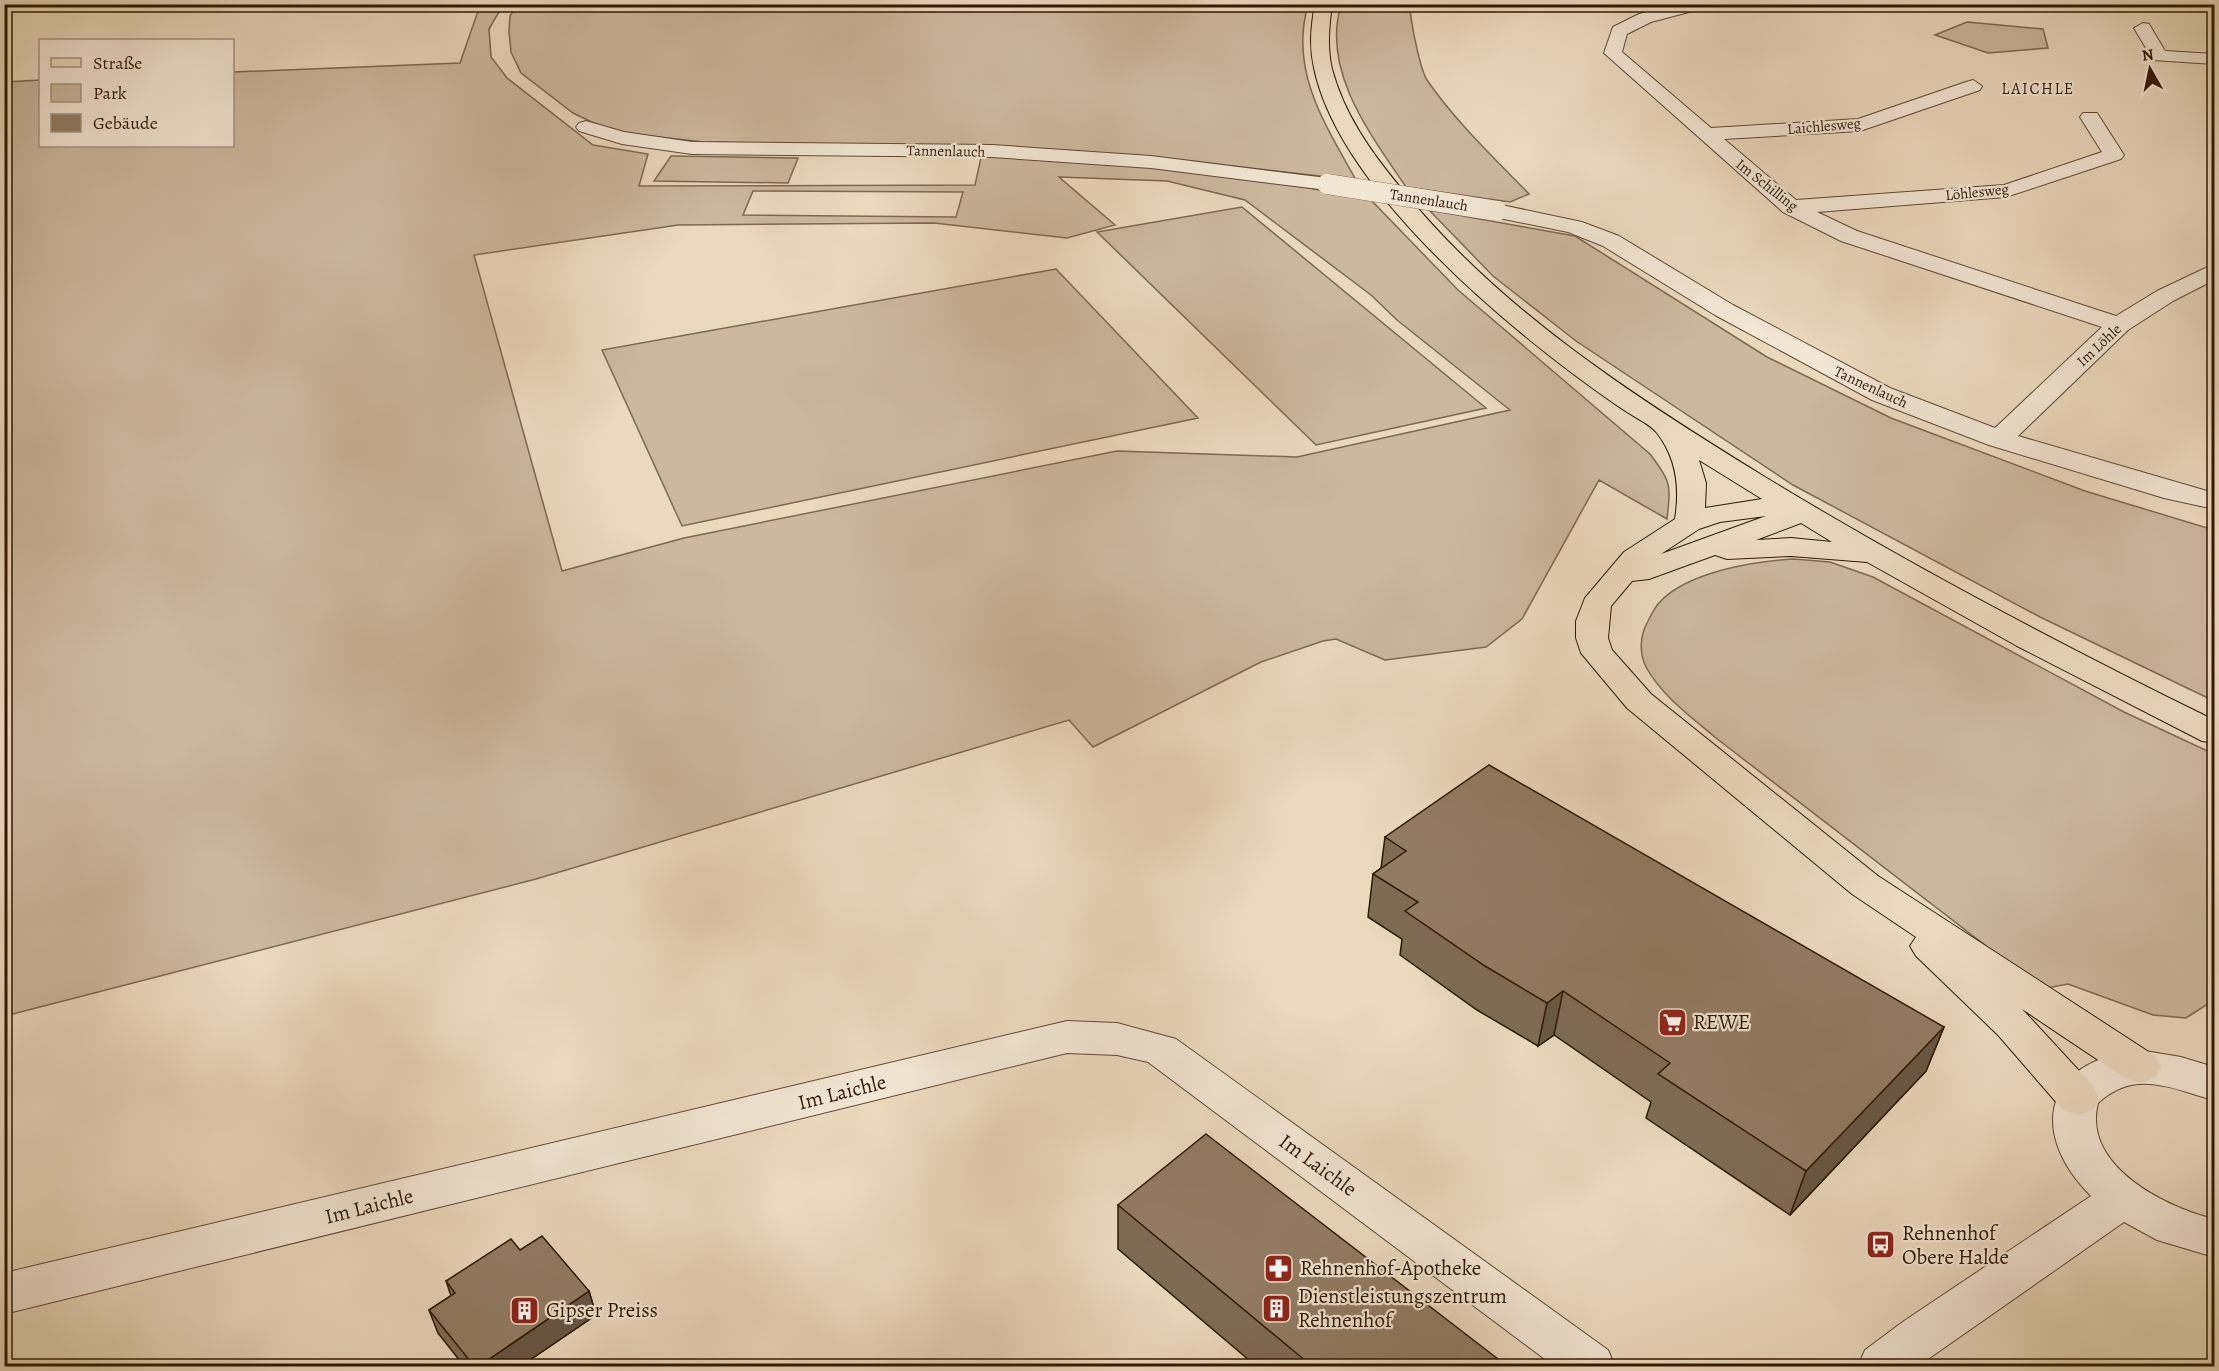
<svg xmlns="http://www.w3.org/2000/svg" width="2219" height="1371" font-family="Alegreya,serif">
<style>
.green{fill:#cbb89e;stroke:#7e6850;stroke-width:1.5;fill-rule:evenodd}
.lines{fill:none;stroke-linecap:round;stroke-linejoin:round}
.minor-casing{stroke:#604831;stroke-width:2}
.major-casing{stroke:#311802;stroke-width:2}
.minor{fill:#f2e6d5;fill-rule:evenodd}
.major{fill:#ebd9be;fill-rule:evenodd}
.minor-bridge-casing{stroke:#604831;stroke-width:21;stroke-linecap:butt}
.minor-bridge{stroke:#f2e6d5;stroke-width:20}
.wall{fill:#7e6b56;stroke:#311802;stroke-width:1.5}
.shaded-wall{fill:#665746;stroke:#311802;stroke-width:1.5}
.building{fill:#927c64;stroke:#311802;stroke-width:1.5}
.labels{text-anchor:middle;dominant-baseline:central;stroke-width:4.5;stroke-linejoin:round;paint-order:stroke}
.far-street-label{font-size:15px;fill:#311802;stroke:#f2e6d5}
.far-neighbourhood-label{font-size:16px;letter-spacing:1.5px;fill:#311802;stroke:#f2e6d5}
.near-poi-label{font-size:21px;fill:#311802;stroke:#f2e6d5;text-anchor:start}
.near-street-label{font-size:21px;fill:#311802;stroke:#f2e6d5}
</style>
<rect width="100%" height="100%" fill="#ebd9be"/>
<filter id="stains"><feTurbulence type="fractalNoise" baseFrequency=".00333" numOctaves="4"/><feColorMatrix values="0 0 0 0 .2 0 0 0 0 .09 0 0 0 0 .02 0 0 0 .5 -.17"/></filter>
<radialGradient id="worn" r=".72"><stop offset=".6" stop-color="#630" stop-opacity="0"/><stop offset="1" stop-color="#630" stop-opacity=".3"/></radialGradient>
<path class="green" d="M518,4L1308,5C1289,71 1325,124 1356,180L1120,154L704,142L632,134L600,126L573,113L521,73L511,52L509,32L510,16Z
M484,5H503L489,29L491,57L507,78L593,145L648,154L639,186L975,185L982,153L1074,158L1248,177L1370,199L1458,290L1650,454C1671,482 1671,484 1667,519L1599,480L1522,619L1486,647L1385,660L1336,639L1323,641L1261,662L1093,747L1069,720L536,879L5,1016V82L40,80V146H232L233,72L460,63L477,14ZM1059,177L1167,181L1245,200L1371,295L1397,320L1510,410L1297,457L1117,451L684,538L562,571L474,255L678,225L934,223L1067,238L1115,225ZM753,191L963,192L956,217L743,215Z
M1341,5H1410C1410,19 1420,69 1427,80C1455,121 1495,159 1529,194L1510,202L1406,187C1371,135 1321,71 1341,5Z
M1967,22L2043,29L2048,48L1988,53L1935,35Z
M671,156H672L798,158L788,183L654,181Z
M1242,207L1486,408L1316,445L1097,232Z
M1429,210L1575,236L1767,357L1891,418L2085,491L2214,530V701L2040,617L1793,485L1576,341L1493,276Z
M1056,269L1198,418L682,526L602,350Z
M1794,559L1830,562L1873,577L2124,712L2214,754V1000L2186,1018L2153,1015L2068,984L2042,989L1716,738C1690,716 1662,696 1646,667C1639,653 1640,636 1647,623C1650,617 1654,609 1658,604C1685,572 1755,561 1794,559Z"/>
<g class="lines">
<defs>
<path id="minor" d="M1676,4H1706L1704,8L1651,22L1627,34L1622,52L1711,128L1858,119L1966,82L1973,80L1982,86L1980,90L1860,131L1724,139L1796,200L2004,185L2102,152L2080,117L2083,113H2097L2124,155L2121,159L2006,197L1817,212L1857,231L2116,316L2157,291L2214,264V280L2173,301L2128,330L2018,436L2214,493V509L2164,498L1989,445L1872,400L1715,315L1603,246L1568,232L1489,216L1486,211L1489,206L1497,204L1582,222L1619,236L1733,305L1890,388L1995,428L2102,327L1841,241L1783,212L1604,53L1613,27L1639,14Z
M2143,23L2149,24L2165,51L2214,54V64L2153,60L2134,28Z
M586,121L624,132L692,142L992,145L1151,156L1327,178L1334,180L1338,184L1334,188L1327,190L1151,168L992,157L692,154L622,144L579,131L576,127L579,123Z
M1067,1021L1117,1023L1176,1039L1608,1350L1615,1366H1554L1148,1062L1117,1055L1067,1053L4,1314V1273Z
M2145,1051L2181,1057L2214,1067V1100C2171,1089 2136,1068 2098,1103C2082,1166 2165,1207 2214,1219V1257L2157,1240L2124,1222L1918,1366H1858L1865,1350L1904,1321L2091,1196C2024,1129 2048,1055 2145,1051Z"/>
<path id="major" d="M1315,4H1332C1329,27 1327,47 1332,69C1344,114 1371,152 1400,187C1498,309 1633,396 1765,477C1911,566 2061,645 2214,720V743L2202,741L2017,646L1867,562L1791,556L1727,559L1715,555L1649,579L1632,581L1611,606L1608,638L1612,650L1651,694L1878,876L2155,1056L2161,1067L2155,1078L2140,1083L2125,1078L2022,1009L2093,1086L2099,1098L2093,1110L2078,1115L2063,1110L1998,1035L1916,956L1910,946L1916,937L1852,894L1627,708L1581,653L1576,638V621L1585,598L1624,552L1675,519C1680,488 1677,459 1657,433C1650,424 1636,418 1627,412C1607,399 1587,384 1568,370C1480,303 1337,179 1314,68C1309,46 1311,26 1315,4ZM1699,460L1762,499L1705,508L1706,483ZM1766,516L1661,554L1699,529L1720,522ZM1801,523L1832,542L1791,538L1756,540Z"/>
</defs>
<use href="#minor" class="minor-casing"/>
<use href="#major" class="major-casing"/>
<use href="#minor" class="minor"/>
<use href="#major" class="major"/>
<defs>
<path id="minor-bridge" d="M1327,184L1497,211"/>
</defs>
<use href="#minor-bridge" class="minor-bridge-casing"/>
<use href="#minor-bridge" class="minor-bridge"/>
</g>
<path class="wall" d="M1385,837L1944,1027L1926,1071L1790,1215L1646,1118L1651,1102L1554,1035L1538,1046L1477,1010L1400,955L1402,939L1368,917L1373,874L1381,868Z
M1118,1205L1507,1366H1256L1118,1249Z
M520,1250L589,1291L596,1315L521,1366H464L438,1333L429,1310L451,1296L446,1281Z"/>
<path class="shaded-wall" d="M1563,991L1554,1035L1538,1046L1547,1003Z
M1944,1027L1926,1071L1790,1215L1806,1171Z
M589,1291L596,1315L521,1366H479Z"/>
<path class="building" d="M1489,765L1944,1027L1806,1171L1658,1074L1670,1063L1563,991L1547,1003L1485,966L1405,911L1418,902L1373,874L1406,851L1385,837Z
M1206,1134L1507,1366H1303L1307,1362L1118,1205Z
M542,1236L589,1291L479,1366H474L429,1310L455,1293L446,1281L511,1239L520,1250Z"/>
<defs>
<symbol id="supermarket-square" viewBox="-11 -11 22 22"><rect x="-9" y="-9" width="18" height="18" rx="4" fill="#8f2418" stroke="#f2e6d5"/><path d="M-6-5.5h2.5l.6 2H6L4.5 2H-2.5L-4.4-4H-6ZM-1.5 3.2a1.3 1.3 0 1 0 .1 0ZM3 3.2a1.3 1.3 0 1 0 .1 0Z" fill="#fff"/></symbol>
<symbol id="bus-square" viewBox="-11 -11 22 22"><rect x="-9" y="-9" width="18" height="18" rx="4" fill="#8f2418" stroke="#f2e6d5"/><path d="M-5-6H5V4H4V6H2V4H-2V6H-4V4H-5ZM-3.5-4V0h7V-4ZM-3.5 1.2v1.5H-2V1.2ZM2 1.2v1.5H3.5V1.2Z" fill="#fff"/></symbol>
<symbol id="pharmacy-square" viewBox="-11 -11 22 22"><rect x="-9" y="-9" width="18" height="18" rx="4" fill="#8f2418" stroke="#f2e6d5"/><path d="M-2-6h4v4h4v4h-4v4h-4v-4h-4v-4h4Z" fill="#fff"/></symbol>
<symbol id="building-square" viewBox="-11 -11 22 22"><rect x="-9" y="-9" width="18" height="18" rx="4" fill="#8f2418" stroke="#f2e6d5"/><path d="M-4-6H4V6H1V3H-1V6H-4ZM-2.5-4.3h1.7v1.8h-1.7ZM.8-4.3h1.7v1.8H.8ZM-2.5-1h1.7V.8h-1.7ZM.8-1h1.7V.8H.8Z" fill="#fff"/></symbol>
</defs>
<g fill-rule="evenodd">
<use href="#supermarket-square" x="1656" y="1006" width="33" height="33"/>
<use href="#bus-square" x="1864" y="1228" width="33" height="33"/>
<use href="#pharmacy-square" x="1262" y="1252" width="33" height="33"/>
<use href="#building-square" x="1260" y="1292" width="33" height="33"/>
<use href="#building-square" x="508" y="1294" width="33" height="33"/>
</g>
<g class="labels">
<g class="far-street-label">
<text transform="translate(1824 126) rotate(-5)">Laichlesweg</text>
<text transform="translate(946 151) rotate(1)">Tannenlauch</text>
<text transform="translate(1767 185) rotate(38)">Im Schilling</text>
<text transform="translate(1977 192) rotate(-6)">Löhlesweg</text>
<text transform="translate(1429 200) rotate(9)">Tannenlauch</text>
<text transform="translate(2099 345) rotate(-43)">Im Löhle</text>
<text transform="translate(1871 387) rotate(25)">Tannenlauch</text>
</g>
<g class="far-neighbourhood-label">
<text x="2038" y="89">LAICHLE</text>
</g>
<g class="near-poi-label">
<text x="1693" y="1022">REWE</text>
<text x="1902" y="1233">Rehnenhof<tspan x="1902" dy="24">Obere Halde</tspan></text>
<text x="1300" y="1268">Rehnenhof-Apotheke</text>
<text x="1298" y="1296">Dienstleistungszentrum<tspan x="1298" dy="24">Rehnenhof</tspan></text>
<text x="546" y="1310">Gipser Preiss</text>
</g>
<g class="near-street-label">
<text transform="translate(842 1092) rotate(-14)">Im Laichle</text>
<text transform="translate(1318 1165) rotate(36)">Im Laichle</text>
<text transform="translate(369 1206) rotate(-14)">Im Laichle</text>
</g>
</g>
<rect width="2219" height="1371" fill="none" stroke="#ebd9be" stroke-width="24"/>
<rect x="6" y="6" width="2207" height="1359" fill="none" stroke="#311802" stroke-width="3"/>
<rect x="12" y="12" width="2195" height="1347" fill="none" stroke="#311802" stroke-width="1.5"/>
<rect x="39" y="39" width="195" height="108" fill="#f2e6d5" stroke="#a59481" stroke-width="1.5"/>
<rect x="51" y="58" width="30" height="9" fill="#ebd9be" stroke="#a59481" stroke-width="1.5"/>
<text x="93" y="69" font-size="18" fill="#311802">Straße</text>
<rect x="51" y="84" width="30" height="18" fill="#cbb89e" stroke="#a59481" stroke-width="1.5"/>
<text x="93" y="99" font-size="18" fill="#311802">Park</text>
<rect x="51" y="114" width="30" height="18" fill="#927c64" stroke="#a59481" stroke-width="1.5"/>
<text x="93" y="129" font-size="18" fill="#311802">Gebäude</text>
<g transform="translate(2150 69) rotate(351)" stroke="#f2e6d5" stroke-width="4.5" paint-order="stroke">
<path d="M0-4.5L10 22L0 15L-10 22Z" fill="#311802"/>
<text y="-9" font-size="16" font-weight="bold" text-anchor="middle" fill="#311802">N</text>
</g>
<rect width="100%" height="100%" filter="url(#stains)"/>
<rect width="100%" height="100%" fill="url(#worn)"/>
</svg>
